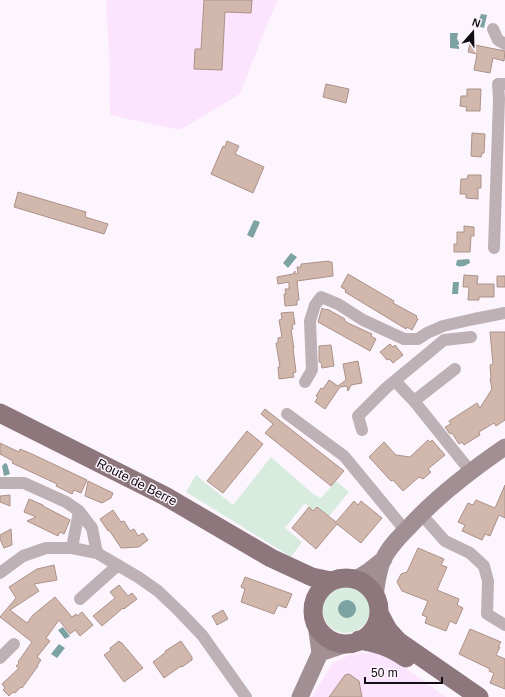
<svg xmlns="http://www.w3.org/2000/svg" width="505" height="697" font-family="Arial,sans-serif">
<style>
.built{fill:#fce4fe}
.green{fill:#d7ecde}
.water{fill:#7ca2a2}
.building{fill:#d2b7ad;stroke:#ab9188}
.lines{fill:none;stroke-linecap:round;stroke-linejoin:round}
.street{stroke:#beb1b5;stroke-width:12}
.secondary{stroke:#a18f94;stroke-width:17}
.primary{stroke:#8d767c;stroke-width:19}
.labels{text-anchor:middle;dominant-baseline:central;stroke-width:3;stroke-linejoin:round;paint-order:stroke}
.street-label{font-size:13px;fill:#120c13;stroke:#fdf5fe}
</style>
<rect width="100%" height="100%" fill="#fdf5fe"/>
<path class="built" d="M106,0H278L268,22L240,94L180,130L110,115L109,56Z
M377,652L394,660L446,697H312L332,664L351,654Z"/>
<path class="green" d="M271,457L313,494L321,498L336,481L349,492L329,516L317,507L314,511L305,503L285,528L302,542L291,557L186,492L196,475L233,505Z
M322 609a24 24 0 1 1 48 0a24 24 0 1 1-48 0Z"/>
<path class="water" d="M481,14L487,15L484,28L477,26Z
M450,33H458L457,39L459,42V49L450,48Z
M254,220L260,222L253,238L247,235Z
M291,253L297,257L288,268L283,263Z
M469,259L470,263C465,266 461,268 456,265L457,260Z
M453,282H459L458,294H452Z
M5,463L7,464L10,474L4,476L2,466Z
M338 609a9 9 0 1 1 18 0a9 9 0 1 1-18 0Z
M63,627L70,636L65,639L58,630Z
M59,644L65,648L57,658L51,654Z"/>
<path class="building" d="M204,0H252L251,13L225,12L222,70L194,69L195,49H201Z
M470,44L505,51L504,61L493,58L490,73L474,70L477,54L468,52Z
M326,84L349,89L346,103L323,97Z
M467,89H481L480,111H466L467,107L460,106L461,96H467Z
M472,133L485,134L484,153H482L481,157L471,156Z
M227,141L239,146L235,154L264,167L253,193L211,174L223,146L225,147Z
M468,175H481V188H478V199L466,198V194H460L461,179H467Z
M18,192L86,212L85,217L108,224L104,234L14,207Z
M464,226L474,227V236H471L470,252H454V244H457V232H464Z
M329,261V262H332L333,276L297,281L299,300H297V305L285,306L284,294H286L285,289H289V282L278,284L277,277L293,274L295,271V274L298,273L297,267H301V264Z
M348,274L394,301L393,303L417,316L416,317L418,319L412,330L407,327L406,329L345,292L346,290L341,287Z
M464,275L478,276L477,284H494V297H479V300H468L469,287H463Z
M497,276H505V287H497Z
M322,308L326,310L327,309L345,319L344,320L348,323L372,334L371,336L376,339L370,351L318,322Z
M293,312L295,324L292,325L293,329L291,330L294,348H293L296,372L293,373L294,377L279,379L278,367H280L276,343H278V338L282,337L279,320L282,319L281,313Z
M490,332H505V420L496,426L494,423L479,432L480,435L464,445L462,442L459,444L452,433L450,434L445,427L451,424L449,421L477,403L480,408L492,389L490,379H491L490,365L493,364Z
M390,344L393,347L395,345L403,355L393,363L389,359L387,360L380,352Z
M331,345L334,366L322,368L321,362H319V346Z
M358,361L362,383L351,385L348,391L347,386L340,387L325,409L315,402L318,397L316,396L321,388L323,389L329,380L338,386L346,380L343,364Z
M265,409L344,471L331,486L265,433L273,424L261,414Z
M247,431L263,444L223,493L207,481Z
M428,440L430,442L432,440L445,455L428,469L431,472L423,479L419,477L403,491L393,480L391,481L369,457L384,442L396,455L410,457Z
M0,443L19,452L20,449L32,454L87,480L81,493L74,490L72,494L56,486L57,484L12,463L13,461L0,454Z
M88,481L113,493L111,498L102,503L85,496Z
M505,485V518L499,515L490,536L485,534L482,540L462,531L465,525L458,522L468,503L473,505L476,500L495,508Z
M10,495V506L0,502V496Z
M29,499L43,505V506L70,520L64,534L60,532L58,536L27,521L36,517L24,512Z
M354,501L358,505L361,501L382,518L361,543L337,524L316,549L292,528L309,507L313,511L317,507L336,522Z
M113,510L121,522L124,521L130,531L134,529L138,536L143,533L148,540L139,547L121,548L109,530L108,531L100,519Z
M11,529L12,545L4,548L0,539V535Z
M418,548L444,559L441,565L447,567L437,590L459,599L457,605L463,608L456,624L450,621L446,631L425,623L427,617L422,615L428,601L402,591L397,582L401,574L407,572Z
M54,565L57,580L34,584L39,591L10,610L27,623L33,615L55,597L72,617L76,614L77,616L82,612L93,625L80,636L75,630L70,634L59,620L46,638L50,641L37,657L41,660L37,666H38L22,688L21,687L15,693L13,692L9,696L3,690L5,688L2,684L19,668L16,666L19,663L18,662L32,642L0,617L16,598L9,587L37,569Z
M245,577L292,594L286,608L278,605L274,614L241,602L245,589L241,587Z
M119,585L128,596L132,593L137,599L124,609L123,608L102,626L93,616L115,598L110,592Z
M223,610L228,619L217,625L212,616Z
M470,629L501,642L498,647H500L496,655L505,659V689L490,683L494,673L489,671L490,669L459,654Z
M119,641L120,643L121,642L143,668L124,682L104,655L111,650L110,648Z
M181,641L192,657V660L182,667L181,666L164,678L153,662L166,652L165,651Z
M349,674L359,681L362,697H329L345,675Z"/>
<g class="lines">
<path class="street" d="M493,29L498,40L505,44
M494,248L499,99L498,84H505
M455,369L414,401L471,472
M395,381L414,401
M305,382L312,370L310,321L315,305L321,297L338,304L363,320L404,339H418L427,333L443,326L474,319L505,313
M287,414L344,456L405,530
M362,430L358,416L386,388L444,340L471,337
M0,483H24L66,502L79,511L92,528L97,553
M421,514L445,541L470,553L484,566L488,581L487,614L505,625
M72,548L79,511
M0,573L23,556L46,548H72L97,553L138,577L158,591L180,612L202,635L246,697
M80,599L118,565
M0,658L14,644"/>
<path class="secondary" d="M356,579L369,571L384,559
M375,596C377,583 378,569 384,558C390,546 400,536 409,527C437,496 470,471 505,447
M320,653L350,643
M300,697L320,653L316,624"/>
<path class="primary" d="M0,413L165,496L271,558L312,577L331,581
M313 611a33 33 0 1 1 66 0a33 33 0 1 1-66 0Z
M379,613L388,630L398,641L479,697
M359,640C379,644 389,646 406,658"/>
</g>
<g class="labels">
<g class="street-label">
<text transform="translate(137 482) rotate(27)">Route de Berre</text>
</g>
</g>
<g transform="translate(473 32) rotate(20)" stroke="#fdf5fe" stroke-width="3" paint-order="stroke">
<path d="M0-3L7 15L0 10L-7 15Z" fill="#120c13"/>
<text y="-6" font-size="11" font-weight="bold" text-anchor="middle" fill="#120c13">N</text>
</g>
<path d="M365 677v6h77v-6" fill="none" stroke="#120c13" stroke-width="2"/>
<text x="371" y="677" font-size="12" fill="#120c13" stroke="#fdf5fe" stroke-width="3" paint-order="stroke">50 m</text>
</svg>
